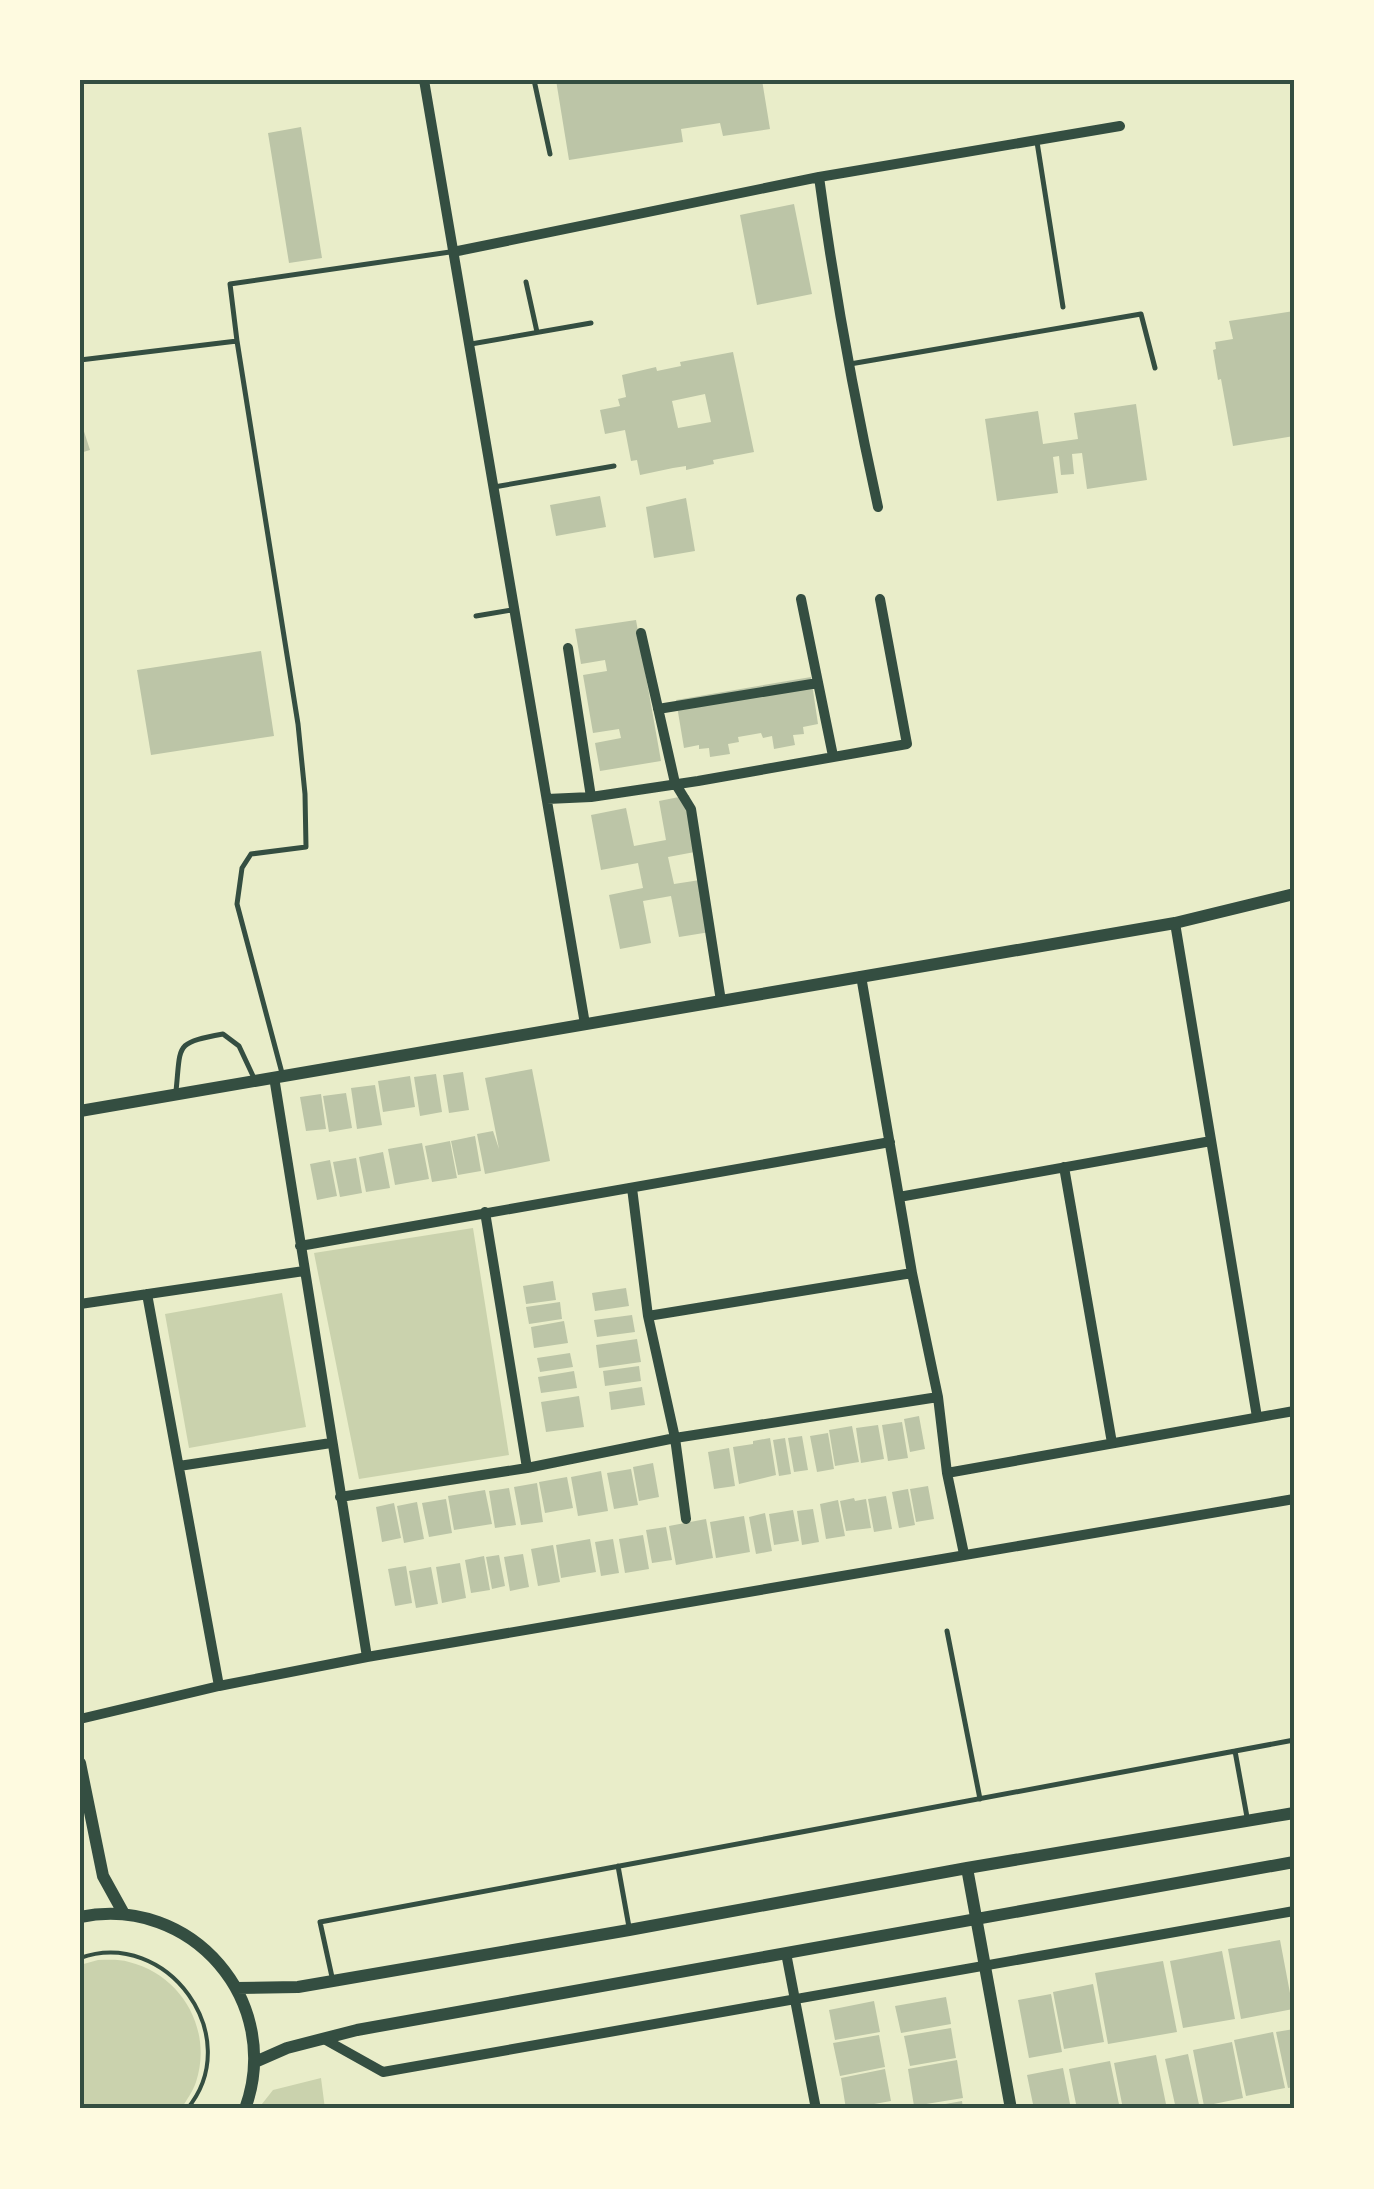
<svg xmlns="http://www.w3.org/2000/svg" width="1374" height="2189" font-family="Roboto,sans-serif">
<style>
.green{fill:#cad2ad}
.building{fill:#bcc5a7;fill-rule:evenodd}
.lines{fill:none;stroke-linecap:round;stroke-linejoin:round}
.path{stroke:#344e41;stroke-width:4}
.service{stroke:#344e41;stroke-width:5}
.minor{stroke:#344e41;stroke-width:10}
.tertiary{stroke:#344e41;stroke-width:12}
.neatline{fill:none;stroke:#344e41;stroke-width:4}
</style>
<rect width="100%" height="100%" fill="#e9edc9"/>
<path class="green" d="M473,1228L509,1455L359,1479L314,1253Z
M282,1293L306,1427L189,1448L165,1314Z
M98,1960C108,1960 119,1959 129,1962C182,1975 213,2030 196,2082C193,2091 186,2101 181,2109H80V1965Z
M321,2078L325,2109H258L273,2090Z"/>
<path class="building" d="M556,80H762L770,129L723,136L720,123L681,129L683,142L569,160Z
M301,127L322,258L289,263L268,133Z
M794,204L812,294L757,305L740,215Z
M1294,311V436L1233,446L1221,379L1218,380L1213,350L1216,349L1215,342L1233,339L1229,321Z
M733,352L754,452L713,460L714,464L686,470V466L673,468L640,475L637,460L631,461L625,430L605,434L600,410L620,406L618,399L626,397L622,375L656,367L657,371L681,366L680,362ZM705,394L711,422L678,428L672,401Z
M1136,404L1147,480L1087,489L1082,453L1072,454L1074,474L1061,475L1059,456L1053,457L1058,493L997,501L985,419L1038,411L1043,444L1078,439L1074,413Z
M80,419L90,450L80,453Z
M600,496L606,527L556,536L550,505Z
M686,498L695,551L654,558L646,507Z
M636,620L661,761L600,771L595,743L621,738L619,729L593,733L583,675L607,671L605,660L581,664L575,629Z
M261,651L274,736L151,755L137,670Z
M811,677L818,724L803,727L804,734L793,735L795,745L774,749L772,736L763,738L761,733L738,737L739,742L728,744L730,754L710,757L709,748L699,749V745L684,748L676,700Z
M689,795L700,851L668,857L674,884L700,880L710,932L679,937L671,896L643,901L651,943L620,949L609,895L643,888L638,863L601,870L591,815L626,808L634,846L666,840L659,801Z
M532,1069L550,1161L485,1174L477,1134L493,1131L499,1149L485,1078Z
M463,1072L469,1110L449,1113L443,1075Z
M436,1074L442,1112L420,1116L414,1077Z
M410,1076L415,1107L383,1112L378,1081Z
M375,1085L382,1125L357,1129L351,1088Z
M346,1093L352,1128L329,1132L323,1096Z
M321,1094L326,1129L306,1131L300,1097Z
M475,1136L481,1171L458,1175L451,1141Z
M450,1141L457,1178L432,1182L425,1146Z
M422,1143L429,1179L395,1185L388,1149Z
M383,1152L390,1188L366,1192L359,1157Z
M356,1158L362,1193L340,1197L333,1162Z
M330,1160L337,1196L317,1200L310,1164Z
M553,1281L556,1300L526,1304L523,1286Z
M626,1288L629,1306L595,1311L592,1293Z
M560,1302L562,1319L529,1324L526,1307Z
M632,1315L635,1332L597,1337L594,1320Z
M564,1321L568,1343L534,1348L531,1327Z
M637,1339L641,1362L599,1368L596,1345Z
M570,1353L573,1367L540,1372L537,1358Z
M639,1366L641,1381L605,1386L603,1371Z
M574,1371L577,1388L541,1393L538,1377Z
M642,1387L645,1405L611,1410L609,1392Z
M579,1396L584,1427L546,1432L541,1402Z
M919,1416L925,1449L910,1452L904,1419Z
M902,1422L908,1458L888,1461L882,1425Z
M878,1425L884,1459L861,1463L856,1428Z
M852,1426L859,1462L835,1466L829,1430Z
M828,1433L834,1469L817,1472L810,1436Z
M802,1436L808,1470L794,1472L788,1438Z
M770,1438L776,1475L739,1484L733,1447L753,1444V1441Z
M785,1438L791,1474L779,1476L773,1440Z
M729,1448L735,1486L714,1489L708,1452Z
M653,1463L659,1497L639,1501L633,1467Z
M631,1469L638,1505L614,1509L607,1473Z
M601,1471L608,1511L578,1516L571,1477Z
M567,1477L573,1508L545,1513L539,1482Z
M537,1483L543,1522L521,1525L514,1487Z
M928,1486L934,1519L916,1522L910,1489Z
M509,1488L516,1525L495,1528L489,1491Z
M908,1489L915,1525L899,1528L892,1492Z
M485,1490L492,1524L454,1530L448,1496Z
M886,1496L892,1529L874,1532L868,1499Z
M854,1498L855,1501L866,1499L871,1528L846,1531L840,1501Z
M446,1499L452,1533L429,1537L422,1503Z
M838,1500L845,1536L826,1539L820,1504Z
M417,1502L424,1539L404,1543L397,1506Z
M394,1503L401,1538L382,1542L376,1507Z
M813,1509L819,1542L802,1545L797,1511Z
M793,1510L799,1541L774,1545L769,1514Z
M765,1513L772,1551L756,1554L749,1517Z
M744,1516L750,1552L716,1558L710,1522Z
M706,1519L713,1558L676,1565L669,1526Z
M666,1527L672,1560L652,1563L646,1530Z
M643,1535L649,1569L625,1573L619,1539Z
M590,1539L596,1572L561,1578L556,1545Z
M613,1539L619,1573L601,1576L595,1542Z
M553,1545L560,1582L538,1586L531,1549Z
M523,1554L529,1587L510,1591L504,1557Z
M499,1555L505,1586L492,1589L486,1557Z
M484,1556L490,1590L471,1593L465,1560Z
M460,1563L466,1598L442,1603L436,1567Z
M406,1566L412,1603L395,1606L388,1569Z
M431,1567L438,1604L416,1608L409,1571Z
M1280,1940L1293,2009L1241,2019L1228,1949Z
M1222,1951L1235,2019L1183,2028L1170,1961Z
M1163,1961L1177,2032L1108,2044L1095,1973Z
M1093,1984L1104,2042L1064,2049L1053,1992Z
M1051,1994L1062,2052L1029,2058L1018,2000Z
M946,1997L951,2024L901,2033L895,2006Z
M874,2001L880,2032L835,2040L829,2010Z
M951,2028L956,2058L910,2066L904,2036Z
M1294,2029V2087L1288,2088L1276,2032Z
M1273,2032L1285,2088L1246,2096L1234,2040Z
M879,2035L885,2067L840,2076L833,2043Z
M1232,2042L1243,2098L1204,2106L1193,2050Z
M1188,2054L1200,2109H1176L1165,2059Z
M1156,2055L1167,2109H1123L1114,2063Z
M957,2060L963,2098L914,2106L908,2069Z
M1110,2061L1120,2109H1077L1069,2069Z
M1063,2068L1071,2109H1034L1027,2075Z
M885,2069L891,2101L846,2109L841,2078Z
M962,2101L963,2109H929V2107Z"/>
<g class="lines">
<path class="path" d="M80,1958C167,1927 247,2037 187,2109"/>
<path class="service" d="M534,80L550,154
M1037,142L1063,307
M526,282L537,332
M237,341L230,284L450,252
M471,344L591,323
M80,360L237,341L298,724L305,794L306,847L251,854L242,868L237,904L282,1073
M850,364L1141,314L1155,368
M494,487L614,466
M476,616L512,610
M176,1091C181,1044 174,1043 223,1034L239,1046L254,1078
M947,1631L980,1799
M1235,1751L1247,1817
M618,1866L629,1927
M332,1977L320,1922L1294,1740"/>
<path class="minor" d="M424,80L585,1024
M819,177L1120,126
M453,252L819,177C834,288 854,398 878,507
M801,599L833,756
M641,633L675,783L691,809L721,1001
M658,709L818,683
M591,797L698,781L907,744L880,599
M547,799L591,797L568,648
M1175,923L1257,1417
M861,976L912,1273L938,1397L947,1473L964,1554
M274,1077L367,1657
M1064,1167L1112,1443
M632,1188L648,1316L675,1438L686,1519
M899,1197L1211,1141
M485,1212L527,1468
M300,1246L890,1142
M147,1294L219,1686
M80,1304L304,1271
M648,1316L912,1273
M179,1466L331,1443
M947,1473L1294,1411
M340,1497L527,1468L675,1438L938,1397
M80,1719L219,1686L367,1657L1294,1499
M786,1953L816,2109
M324,2039L383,2072C687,2018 991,1967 1294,1911"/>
<path class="tertiary" d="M80,1111L1175,923L1294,894
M80,1763L103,1876L124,1914
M967,1868L1011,2109
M80,1917C192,1894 284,2002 245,2109
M236,1988L298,1987L629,1930L967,1868L1294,1813
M255,2062L287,2048L357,2030L1294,1862"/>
</g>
<rect width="1374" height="2189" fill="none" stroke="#fefae0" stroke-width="165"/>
<rect x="82" y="82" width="1210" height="2024" class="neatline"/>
</svg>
